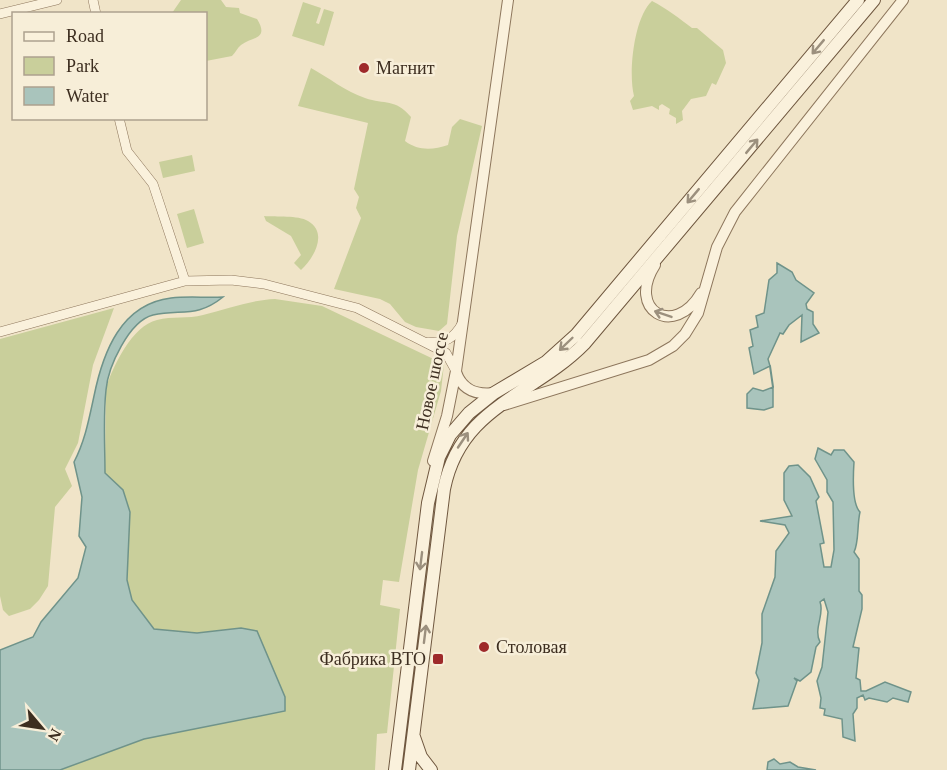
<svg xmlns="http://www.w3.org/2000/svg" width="947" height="770" font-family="Georgia,serif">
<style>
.green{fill:#c9cf9b}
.water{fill:#a9c4bc;stroke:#6f938a;stroke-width:1.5}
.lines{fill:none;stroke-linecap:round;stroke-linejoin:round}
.stream{stroke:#6f938a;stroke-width:2}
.minor-casing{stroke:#8d765c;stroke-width:10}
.tertiary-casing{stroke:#8d765c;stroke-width:12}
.secondary-casing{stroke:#6f573f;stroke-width:14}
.minor{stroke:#faf1dc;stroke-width:9}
.tertiary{stroke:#faf1dc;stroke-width:10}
.secondary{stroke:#faf1dc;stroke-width:12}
.oneway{stroke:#9c907e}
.poi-dot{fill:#9e2a2b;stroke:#f7eed8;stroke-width:2}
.labels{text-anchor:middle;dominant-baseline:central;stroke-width:5;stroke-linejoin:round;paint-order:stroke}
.poi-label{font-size:18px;fill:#3d2e20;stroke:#f7eed8;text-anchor:start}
.street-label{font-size:18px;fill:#3d2e20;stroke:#f7eed8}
</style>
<rect width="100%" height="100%" fill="#f0e4c8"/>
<path class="green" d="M181,0H221L226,7L239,8L240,13L257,19C270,40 251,37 241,45C237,48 236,52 232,56L206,61V14L172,13Z
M652,1C666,8 680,19 692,28H697L723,50L726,63L716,85L712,83L706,96L691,99L682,111L683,120L676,124V118L669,114L670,109L662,104L659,106V110L652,106L633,110L630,101L634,96C628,73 634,17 652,1Z
M303,2L321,8L316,23L319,24L324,9L334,12L324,46L292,36Z
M311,68C328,77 346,92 365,98C385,105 395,98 411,117L405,141C418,151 433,150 448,145L452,127L460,119L482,126L457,236L447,324L439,331L416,327L405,322L390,304L380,299L334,289L361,218L356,208L359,197L354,189L368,123L298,106Z
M192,155L195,171L163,178L159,162Z
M194,209L204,243L187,248L177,214Z
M264,216C276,217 298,215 308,221C329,233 313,259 301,270L294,263L301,255L291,236L266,221Z
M275,299L322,306L444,364L441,391L418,470L399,582L383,580L380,605L400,609L387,733L377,734L375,770H60L144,739L241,628L197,633L154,629L132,600L127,580L130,512L123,490L105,473L106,388C113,366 132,326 157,320C172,316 188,319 203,315C227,309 250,300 275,299Z
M114,308L93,365L78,443L65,469L72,486L55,507L48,586L39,600L30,609L9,616L3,610L0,596V339Z"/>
<path class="water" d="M777,263L792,272L796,280L814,293L806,304L807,309L813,312V324L819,333L801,342L802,315L789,325L783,334L780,333L768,359L770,366L754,374L749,348L753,346L750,330L758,327L756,316L764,313L769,280L777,273Z
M223,297C197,318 182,309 153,315C129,321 108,367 106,390C103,417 105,446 105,473L123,490L130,512L127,580L132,600L154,629L197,633L241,628L257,631L285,697V711L144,739L60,770H0V650L33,637L41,622L78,578L86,547L79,536L82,497L74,462C85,441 89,419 94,396C103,352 121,304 171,298C188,296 206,298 223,297Z
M773,387V407L764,410L747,408V394L753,388L763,391Z
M818,448L831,455L834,450H844L854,462C853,477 852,504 860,512C857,524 859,543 854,552L859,559V591L862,595V609L853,647L859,648L856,678L860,680L861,691H866L885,682L911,692L908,702L893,698L887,702L869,698L865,700L863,695L857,698V708L853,714L855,741L843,737L842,719L824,715L825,709L820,708L821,698L817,681L822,667L828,612L824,599L820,602C825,614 813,629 820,642L816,647L811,672L800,681L794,678L797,681L788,706L753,709L759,680L756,673L762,643V614L775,577L776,551L789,533L785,525L760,521L792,516L784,500V473L789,466L798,465L810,477L819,497L816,501L824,543L820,544L824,567H831L834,550L833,502L827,492V480L815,459Z
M774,759L780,764L790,762L798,767L816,770H767L768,762Z"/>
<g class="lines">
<path class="stream" d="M770,366L773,387"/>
<defs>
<path id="minor" d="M93,0L96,14
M0,14L57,0
M119,118L127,151L153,184L185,281
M0,332L185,281L231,280L264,284L357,308L446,353L456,371
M428,342C445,344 454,338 462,324"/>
<path id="tertiary" d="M655,265C626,310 674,339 701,293
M456,372C462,390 476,395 494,393
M504,405L649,360L673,346L685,334L698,313L717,247L735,212L903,0
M433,461L447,416L456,371L508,0"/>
<path id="secondary" d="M414,737L421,757L431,770
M395,770L428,503L439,457L450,435L469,413L494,393L546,362L576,335L858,0
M409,770L444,489C461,405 532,397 585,343L874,0"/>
</defs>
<use href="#minor" class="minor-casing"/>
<use href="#tertiary" class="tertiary-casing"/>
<use href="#secondary" class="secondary-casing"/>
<use href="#minor" class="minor"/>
<use href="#tertiary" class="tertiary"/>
<use href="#secondary" class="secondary"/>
</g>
<defs><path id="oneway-shaft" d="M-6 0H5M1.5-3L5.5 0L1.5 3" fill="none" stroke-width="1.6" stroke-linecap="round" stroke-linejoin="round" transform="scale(1.5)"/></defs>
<g class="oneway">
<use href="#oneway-shaft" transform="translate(818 47) rotate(130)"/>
<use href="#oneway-shaft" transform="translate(752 146) rotate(-50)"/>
<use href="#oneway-shaft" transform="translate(693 196) rotate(130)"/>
<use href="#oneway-shaft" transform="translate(663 314) rotate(-161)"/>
<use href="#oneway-shaft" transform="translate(566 344) rotate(136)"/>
<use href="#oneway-shaft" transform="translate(463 440) rotate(-56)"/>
<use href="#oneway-shaft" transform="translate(421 561) rotate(97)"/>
<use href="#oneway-shaft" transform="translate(425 634) rotate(-83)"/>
</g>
<g class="poi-dot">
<circle cx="364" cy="68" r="6"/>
<circle cx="484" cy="647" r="6"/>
<rect x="432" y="653" width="12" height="12" rx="3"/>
</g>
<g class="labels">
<g class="poi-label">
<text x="376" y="68">Магнит</text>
<text x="496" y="647">Столовая</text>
<text x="426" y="659" text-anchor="end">Фабрика ВТО</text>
</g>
<g class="street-label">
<text transform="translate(432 381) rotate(-78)">Новое шоссе</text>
</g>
</g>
<rect x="12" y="12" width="195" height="108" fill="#f7eed8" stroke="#ada18e" stroke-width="1.5"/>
<rect x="24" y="32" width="30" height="9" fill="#faf1dc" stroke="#ada18e" stroke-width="1.5"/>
<text x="66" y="42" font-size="18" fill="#3d2e20">Road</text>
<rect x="24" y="57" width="30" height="18" fill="#c9cf9b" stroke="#ada18e" stroke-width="1.5"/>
<text x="66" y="72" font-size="18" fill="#3d2e20">Park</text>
<rect x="24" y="87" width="30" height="18" fill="#a9c4bc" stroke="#ada18e" stroke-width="1.5"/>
<text x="66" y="102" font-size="18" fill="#3d2e20">Water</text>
<g transform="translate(42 728) rotate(119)" stroke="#f7eed8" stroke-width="4.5" paint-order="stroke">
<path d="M0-4.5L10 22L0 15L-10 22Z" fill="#3d2e20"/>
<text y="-9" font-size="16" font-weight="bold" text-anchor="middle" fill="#3d2e20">N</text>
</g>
</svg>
